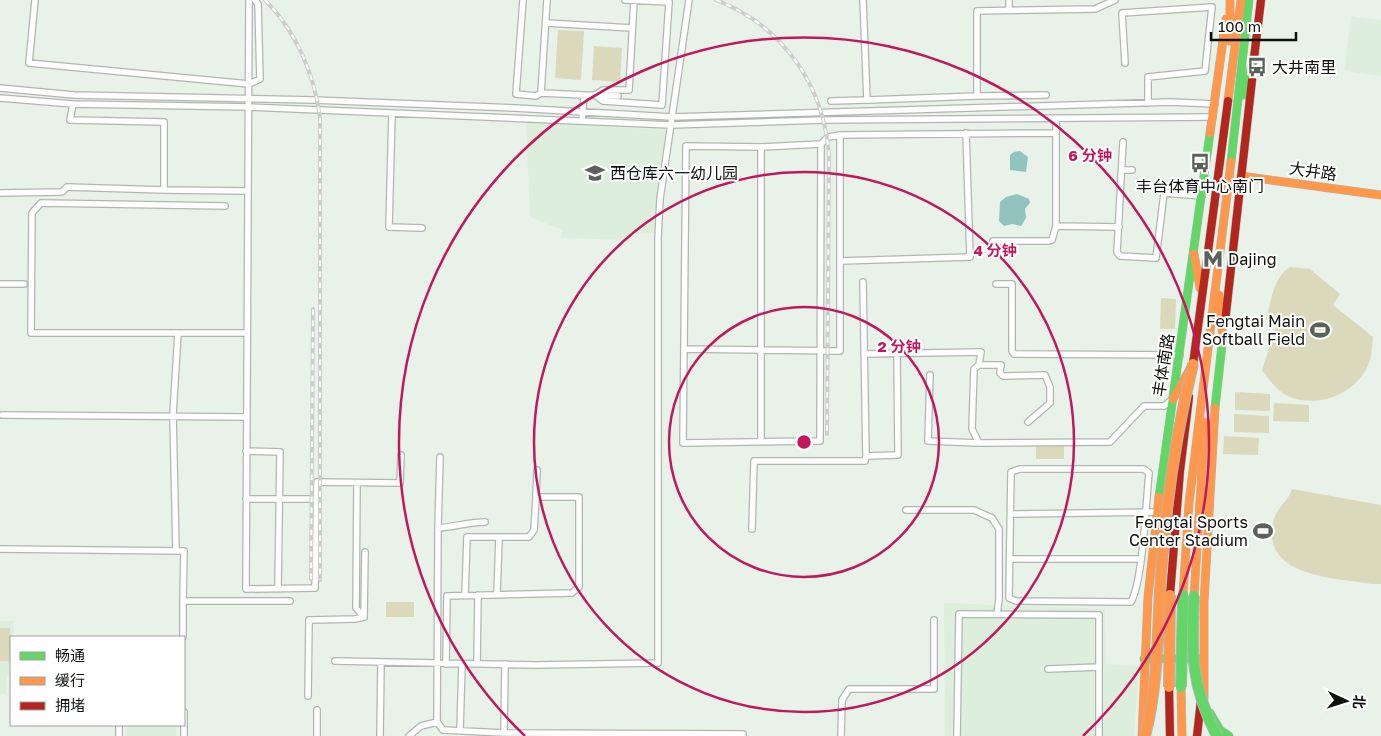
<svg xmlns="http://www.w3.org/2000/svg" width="1381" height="736" font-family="'Golos Text','Noto Sans SC',sans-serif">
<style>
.built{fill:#ded}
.green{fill:#dad9bb}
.water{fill:#92c3be}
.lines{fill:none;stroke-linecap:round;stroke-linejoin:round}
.street-casing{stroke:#b0b7b0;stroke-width:8}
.fast-casing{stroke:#b0b7b0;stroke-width:9}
.slow-casing{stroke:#b0b7b0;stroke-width:9}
.jam-casing{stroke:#b0b7b0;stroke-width:9}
.street{stroke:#fcfdfc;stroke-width:5.5}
.fast{stroke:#63d668;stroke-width:8}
.slow{stroke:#ff974d;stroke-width:8}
.jam{stroke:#b3261e;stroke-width:8}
.rail-casing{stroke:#cbcecb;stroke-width:4}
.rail{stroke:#fff;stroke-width:2;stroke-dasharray:5.5;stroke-linecap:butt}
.fast-bridge-casing{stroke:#b0b7b0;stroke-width:12;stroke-linecap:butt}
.slow-bridge-casing{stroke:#b0b7b0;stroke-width:12;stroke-linecap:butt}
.fast-bridge{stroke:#63d668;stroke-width:10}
.slow-bridge{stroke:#ff974d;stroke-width:10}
.ring{fill:none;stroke:#c2185b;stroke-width:2.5}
.labels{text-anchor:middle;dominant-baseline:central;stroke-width:4;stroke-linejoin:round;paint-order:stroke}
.poi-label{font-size:16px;fill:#0d120d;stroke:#fff;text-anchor:start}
.street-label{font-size:16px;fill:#0d120d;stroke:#fff}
.centre{fill:#c2185b;stroke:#fff;stroke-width:2.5}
.ring-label{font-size:15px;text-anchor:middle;font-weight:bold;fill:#c2185b;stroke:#fff;stroke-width:4;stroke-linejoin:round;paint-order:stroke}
</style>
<rect width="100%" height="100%" fill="#e9f2e9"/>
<path class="built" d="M1351,16L1381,20V76L1344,71Z
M526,122L666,130L655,233L630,232L628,240L561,238L562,230L530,217Z
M944,603L1105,609L1106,664L1139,666L1134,736H945Z
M0,621H14L13,637H11V675L7,676L6,694H0Z
M126,725H176V736H125Z"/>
<path class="green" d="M558,30L584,31L581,80L555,78Z
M594,46L622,48L620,82L592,80Z
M1290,267L1310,269L1340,294L1333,305L1373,337C1372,344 1372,353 1370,360C1360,392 1321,409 1290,397C1278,392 1269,380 1262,370L1277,324L1266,320C1271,302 1273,277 1290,267Z
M1161,298L1176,299L1175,329H1160Z
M1235,392L1270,394V411L1235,410Z
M1274,403L1309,405V422L1273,421Z
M1234,414L1269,416V433L1234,432Z
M1224,436L1259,438L1258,455L1223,454Z
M1036,443L1064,444V459H1036Z
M1292,489L1381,505V584H1372C1336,578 1261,577 1273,522C1276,508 1288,502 1292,489Z
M386,602H414V617H386Z
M0,628H10V661H0Z"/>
<path class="water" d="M1020,151L1028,157L1026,172L1010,170V155L1014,152Z
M1017,194L1029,199L1030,203L1025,209L1026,218L1021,226L1012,224L1004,226L999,221L1000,202L1006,197Z"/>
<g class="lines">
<defs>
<path id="street" d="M35,0L29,63L249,84L260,79L258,4L255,0
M249,0L246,589L315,588L317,482L400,483L401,455
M523,0L516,94L536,96L541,93
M547,0L541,93L584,95
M625,0L669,2L662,105L603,101L595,95L603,90H629L634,0
M863,0L867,100L977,96
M1009,0V10
M546,23L632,28
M1125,63L1122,13L1212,7L1205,71L1148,77V103
M0,88L74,95L314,100L515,108L672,117L1171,102L1215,104
M1046,95L977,96V11L1095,9L1115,0
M0,98L73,104L250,107L671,125L824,120L1213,117
M831,101L867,100
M73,104L70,120L164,122V190L248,191
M392,113L389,227L422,228
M582,121L584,95L618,96
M1056,133V226L1119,227
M1123,142L1117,252L1120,256L1156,258L1164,193L1202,196
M821,144L820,441L683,443L686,146L761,147L821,144L828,137L840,135L1056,133V118
M1122,170H1132
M0,193L62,192L67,187L164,190
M225,206L41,203L32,213L31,333H246
M993,241H1049L1052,240L1056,226
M840,261L970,257L966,133
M863,282L866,456L898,455L897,354
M0,284H24
M996,284H1012V351L1014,354L1180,355
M684,349L840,351V135
M864,354L981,352L979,365
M930,375L928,441L979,443
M2,415L246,417
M1028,422L1050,403V387L1045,375L1003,376L1000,373L1001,365H979L974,369L972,429L979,443L1110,442L1144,406H1164L1173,399
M761,442V147
M246,451L280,452L278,589
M440,457L438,528L437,722L443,730L504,733L743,734
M1020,469H1144L1149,473C1146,501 1143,581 1131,602L1016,601L1009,598L1011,472Z
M246,499H318
M906,510H974L992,518L999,529V599L997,614
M1011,514L1157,512
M438,528C454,527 469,522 485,522
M752,529L754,461H865L866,456
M0,549L184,551L183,601H290
M176,551L173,414L178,333
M1010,559H1140
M497,595L499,537
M465,596L467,537H529L534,530L536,497
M364,617L365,552
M183,637V601
M335,661L536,665L658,663V239L660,199L689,0
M446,664L447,596L572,593L579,587V497H536L537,470
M477,664L478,595
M1048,669L1099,667V736
M308,696L309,620L355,619L364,617L356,608L357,483
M317,710V736
M184,712V736
M119,725V736
M460,731L462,664
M504,733L505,664
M380,736L381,662
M409,736L421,726L437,722
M841,736L842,700L849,689H934V620
M957,736L959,614L1099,615V667"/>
<path id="fast" d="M1244,95L1255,53
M1231,162L1249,0
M1215,408L1223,336
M1159,497L1210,133
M1144,659H1198
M1210,713L1220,730L1229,736"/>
<path id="slow" d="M1230,0V41
M1228,101L1241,0
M1210,133L1226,19
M1241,176L1381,195
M1194,254L1200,288
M1219,295L1223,339
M1173,399L1190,369
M1183,595L1189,503L1231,162
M1194,596L1205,422
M1181,687L1182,736
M1204,698V602L1215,408
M1142,736L1148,597L1159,497"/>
<path id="jam" d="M1254,58L1261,0
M1225,322L1252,80
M1192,372L1228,101
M1170,595L1180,471L1189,397
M1169,687L1170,736
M1197,736L1201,700"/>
</defs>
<use href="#street" class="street-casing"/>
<use href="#fast" class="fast-casing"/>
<use href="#slow" class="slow-casing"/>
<use href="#jam" class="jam-casing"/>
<use href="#street" class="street"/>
<use href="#fast" class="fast"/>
<use href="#slow" class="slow"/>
<use href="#jam" class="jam"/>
<defs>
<path id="rail" d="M265,0C296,31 315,75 320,119V580
M716,0C783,26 824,85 829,156L827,434
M311,579L313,309"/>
</defs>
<use href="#rail" class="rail-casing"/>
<use href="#rail" class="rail"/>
<defs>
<path id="fast-bridge" d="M1194,596C1192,653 1190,684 1217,736
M1181,687L1183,595"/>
<path id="slow-bridge" d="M1169,687L1170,595
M1145,736C1159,683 1157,628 1161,574C1166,503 1176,433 1193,364"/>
</defs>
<use href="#fast-bridge" class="fast-bridge-casing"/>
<use href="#slow-bridge" class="slow-bridge-casing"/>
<use href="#fast-bridge" class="fast-bridge"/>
<use href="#slow-bridge" class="slow-bridge"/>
</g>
<g class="ring">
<circle cx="804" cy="442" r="135"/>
<circle cx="804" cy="442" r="270"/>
<path d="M525 736A405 405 0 1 1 1083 736"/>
</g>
<defs>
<symbol id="bus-bare" viewBox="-9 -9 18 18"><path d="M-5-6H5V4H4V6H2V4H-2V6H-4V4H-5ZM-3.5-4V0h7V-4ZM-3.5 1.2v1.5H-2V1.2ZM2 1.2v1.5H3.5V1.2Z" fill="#5a605a" stroke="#fff" stroke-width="2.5" paint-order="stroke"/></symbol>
<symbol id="school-bare" viewBox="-9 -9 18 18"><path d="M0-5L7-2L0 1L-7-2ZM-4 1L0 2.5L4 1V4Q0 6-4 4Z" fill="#5a605a" stroke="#fff" stroke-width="2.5" paint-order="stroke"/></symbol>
<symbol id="metro-bare" viewBox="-9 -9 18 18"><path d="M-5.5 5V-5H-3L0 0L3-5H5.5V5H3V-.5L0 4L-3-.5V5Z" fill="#5a605a" stroke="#fff" stroke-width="2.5" paint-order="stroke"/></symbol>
<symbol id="stadium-bare" viewBox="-9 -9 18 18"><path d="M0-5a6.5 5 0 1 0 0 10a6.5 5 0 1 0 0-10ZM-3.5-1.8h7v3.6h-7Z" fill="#5a605a" stroke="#fff" stroke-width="2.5" paint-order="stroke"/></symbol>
</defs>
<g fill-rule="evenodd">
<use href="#bus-bare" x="1243" y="53" width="28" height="28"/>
<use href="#bus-bare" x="1186" y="149" width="28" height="28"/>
<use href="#school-bare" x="581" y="159" width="28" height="28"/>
<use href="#metro-bare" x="1199" y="245" width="28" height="28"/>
<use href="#stadium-bare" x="1306" y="316" width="28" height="28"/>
<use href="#stadium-bare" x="1249" y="517" width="28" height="28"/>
</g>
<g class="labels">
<g class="poi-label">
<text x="1272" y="67">大井南里</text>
<text x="610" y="173">西仓库六一幼儿园</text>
<text x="1200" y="186" text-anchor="middle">丰台体育中心南门</text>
<text x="1228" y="259">Dajing</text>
<text x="1305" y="321" text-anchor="end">Fengtai Main<tspan x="1305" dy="18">Softball Field</tspan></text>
<text x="1248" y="522" text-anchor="end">Fengtai Sports<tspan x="1248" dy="18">Center Stadium</tspan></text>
</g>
<g class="street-label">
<text transform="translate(1313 171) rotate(8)">大井路</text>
<text transform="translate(1163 365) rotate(-81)">丰体南路</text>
</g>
</g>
<circle cx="804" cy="442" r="8" class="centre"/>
<g class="ring-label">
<text x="1090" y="161">6 分钟</text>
<text x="995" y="256">4 分钟</text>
<text x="899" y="352">2 分钟</text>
</g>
<rect x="10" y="636" width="175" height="90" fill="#ffffff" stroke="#9ea09e"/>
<rect x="20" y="652" width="25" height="8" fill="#63d668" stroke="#9ea09e"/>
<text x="55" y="661" font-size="15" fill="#0d120d">畅通</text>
<rect x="20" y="677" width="25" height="8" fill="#ff974d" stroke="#9ea09e"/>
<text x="55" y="686" font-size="15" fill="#0d120d">缓行</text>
<rect x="20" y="702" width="25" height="8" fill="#b3261e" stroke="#9ea09e"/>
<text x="55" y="711" font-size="15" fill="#0d120d">拥堵</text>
<g transform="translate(1346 701) rotate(94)" stroke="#ffffff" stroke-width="4" paint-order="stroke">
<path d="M0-4L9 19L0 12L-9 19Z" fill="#0d120d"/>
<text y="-8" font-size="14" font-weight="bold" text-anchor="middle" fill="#0d120d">北</text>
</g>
<path d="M1211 32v8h85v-8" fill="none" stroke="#0d120d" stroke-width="2.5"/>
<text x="1218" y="32" font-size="15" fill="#0d120d" stroke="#ffffff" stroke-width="4" paint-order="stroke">100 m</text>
</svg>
